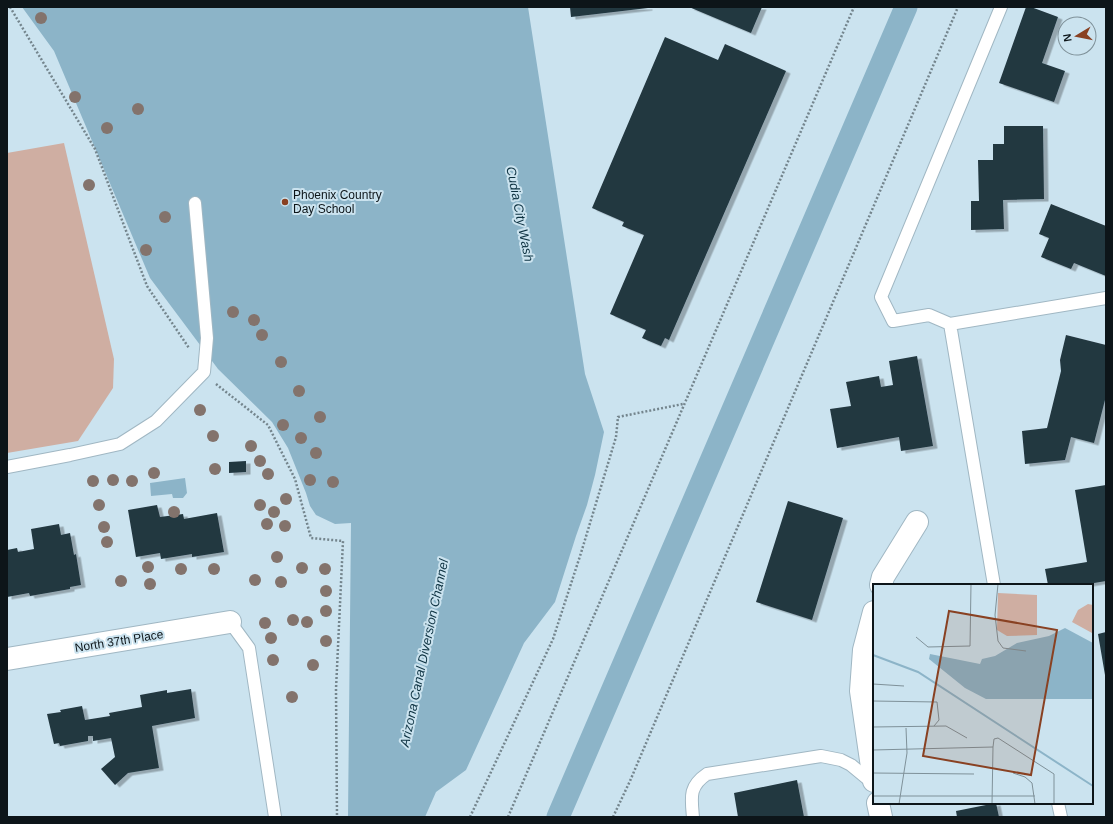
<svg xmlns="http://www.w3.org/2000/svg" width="1113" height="824" font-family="Arial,sans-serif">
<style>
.green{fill:#cfaea2}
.water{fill:#8cb4c8}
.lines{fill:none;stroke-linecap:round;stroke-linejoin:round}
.canal{stroke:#8cb4c8;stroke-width:23}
.building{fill:#233740;filter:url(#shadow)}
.service-casing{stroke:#a0b7c3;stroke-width:14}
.minor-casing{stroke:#a0b7c3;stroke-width:24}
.path{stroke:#74858d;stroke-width:2.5;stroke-dasharray:2 2;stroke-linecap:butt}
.service{stroke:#fff;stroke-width:12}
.minor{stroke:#fff;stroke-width:22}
.tree{fill:#83736c}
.poi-dot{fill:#894122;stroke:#cbe3ef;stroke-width:1.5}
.labels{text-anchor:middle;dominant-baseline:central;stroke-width:4;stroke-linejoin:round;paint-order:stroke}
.poi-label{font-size:12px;fill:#0d1519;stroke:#cbe3ef;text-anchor:start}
.street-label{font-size:12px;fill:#0d1519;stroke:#cbe3ef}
.water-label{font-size:13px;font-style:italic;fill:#0c3140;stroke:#cbe3ef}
.inset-river{fill:none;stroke:#8cb4c8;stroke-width:2}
.inset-road{fill:none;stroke:#7f9199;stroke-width:1}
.view{fill:#894122;fill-opacity:0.15;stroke:#894122;stroke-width:2}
.inset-edge{fill:none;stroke:#0d1519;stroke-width:2}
</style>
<defs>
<filter id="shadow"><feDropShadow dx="4.5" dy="2.5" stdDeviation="0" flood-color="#0004"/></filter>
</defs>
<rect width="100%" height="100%" fill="#cbe3ef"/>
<path class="green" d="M64,143L114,359L113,388L78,441L7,453V153Z"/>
<path class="water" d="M22,7H528L585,374L604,432L595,475L587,505L576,536L555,602L524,643L466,770L436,792L425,817H348L351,523L335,524L316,515L310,506L306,493L288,448L272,422L218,369L150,278L54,51Z
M185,478L187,493L183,498H173L172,494L151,496L150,483Z"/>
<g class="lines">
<path class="canal" d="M558,817L906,7"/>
</g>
<path class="building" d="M570,7H648V8L571,17Z
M689,7H762L751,33Z
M1026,7H1031L1058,17L1042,63L1065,71L1054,102L999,83Z
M665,37L718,60L725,44L786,71L669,340L665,338L661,346L642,338L646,330L610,314L644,235L622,226L624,222L592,208Z
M1004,126H1043L1044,199L1003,200L1004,229L971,230V201H979L978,160H993V144H1004Z
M1051,204L1106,226V276L1074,263L1071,269L1041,257L1049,238L1039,234Z
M1066,335L1106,345V396L1094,443L1071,437L1065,460L1025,464L1022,431L1047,428L1061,371L1060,360Z
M917,356L933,446L901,451L899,437L837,448L830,409L851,406L846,382L879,376L881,387L893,385L889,361Z
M246,461V472L229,473V462Z
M1106,485V581L1082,585H1048L1045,569L1087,562L1075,490Z
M788,501L843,518L812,620L756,602Z
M157,505L160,517L183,514L184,519L217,513L224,552L192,557V554L161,559L160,553L136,557L128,510Z
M59,524L61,535L70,533L74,555L76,554L81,585L70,587V589L30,596L29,593L7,597V550L17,548L18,552L34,549L31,529Z
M1106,632V675H1105L1098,634Z
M191,689L195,718L152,726L159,768L128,773L115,785L101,769L115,757L111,738L93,741V736H88V741L60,746L59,743L54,744L47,714L61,712L60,710L82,706L85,720L110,716L109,713L142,707L140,695L167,690V693Z
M797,780L804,817H738L734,793Z
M996,803L999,817H957L956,811Z"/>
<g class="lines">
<defs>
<path id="service" d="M1001,7L881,297L893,321L929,315L950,324L1106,298
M950,324L994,585
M7,467L70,455L120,444L156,421L204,372L207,338L195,203
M230,622L249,648L275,817
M1058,803L1061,817
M693,817C691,797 689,786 707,774L821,756L841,760L851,765L874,784"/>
<path id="minor" d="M881,585L883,577L917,522
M874,612L864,650L861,691L874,781
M7,659L230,622
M878,803L881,817"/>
</defs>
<use href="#service" class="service-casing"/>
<use href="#minor" class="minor-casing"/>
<path class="path" d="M10,7L95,149L147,286L189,348
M216,384L268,425L295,479L311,538L343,541L336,689L337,817
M470,817L553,639L581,553L616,437L618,417L683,404
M508,817L854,7
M613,817L630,781L958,7"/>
<use href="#service" class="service"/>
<use href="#minor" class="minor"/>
</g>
<g class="tree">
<circle cx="41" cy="18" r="6"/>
<circle cx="75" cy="97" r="6"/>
<circle cx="138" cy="109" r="6"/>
<circle cx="107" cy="128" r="6"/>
<circle cx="89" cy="185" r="6"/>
<circle cx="165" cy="217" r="6"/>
<circle cx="146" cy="250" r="6"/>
<circle cx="233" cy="312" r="6"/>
<circle cx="254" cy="320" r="6"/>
<circle cx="262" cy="335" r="6"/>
<circle cx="281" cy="362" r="6"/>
<circle cx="299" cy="391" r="6"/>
<circle cx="200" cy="410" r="6"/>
<circle cx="320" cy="417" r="6"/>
<circle cx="283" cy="425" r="6"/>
<circle cx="213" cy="436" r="6"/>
<circle cx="301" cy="438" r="6"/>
<circle cx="251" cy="446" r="6"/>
<circle cx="316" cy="453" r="6"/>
<circle cx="260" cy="461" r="6"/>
<circle cx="215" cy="469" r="6"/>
<circle cx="154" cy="473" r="6"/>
<circle cx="268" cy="474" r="6"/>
<circle cx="113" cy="480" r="6"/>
<circle cx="310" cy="480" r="6"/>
<circle cx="93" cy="481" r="6"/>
<circle cx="132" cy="481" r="6"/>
<circle cx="333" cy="482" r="6"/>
<circle cx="286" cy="499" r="6"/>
<circle cx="99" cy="505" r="6"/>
<circle cx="260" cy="505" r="6"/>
<circle cx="174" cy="512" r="6"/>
<circle cx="274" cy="512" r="6"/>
<circle cx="267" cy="524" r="6"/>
<circle cx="285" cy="526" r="6"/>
<circle cx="104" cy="527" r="6"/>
<circle cx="107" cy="542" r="6"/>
<circle cx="277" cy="557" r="6"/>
<circle cx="148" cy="567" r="6"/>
<circle cx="302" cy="568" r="6"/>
<circle cx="181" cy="569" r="6"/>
<circle cx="214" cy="569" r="6"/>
<circle cx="325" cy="569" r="6"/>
<circle cx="255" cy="580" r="6"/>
<circle cx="121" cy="581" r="6"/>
<circle cx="281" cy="582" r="6"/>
<circle cx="150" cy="584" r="6"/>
<circle cx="326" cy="591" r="6"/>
<circle cx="326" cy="611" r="6"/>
<circle cx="293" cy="620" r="6"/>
<circle cx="307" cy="622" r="6"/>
<circle cx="265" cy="623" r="6"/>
<circle cx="271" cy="638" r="6"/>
<circle cx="326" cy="641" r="6"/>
<circle cx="273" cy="660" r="6"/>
<circle cx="313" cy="665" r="6"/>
<circle cx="292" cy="697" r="6"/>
</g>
<circle class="poi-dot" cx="285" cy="202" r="4"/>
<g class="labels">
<g class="poi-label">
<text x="293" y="195">Phoenix Country<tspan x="293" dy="14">Day School</tspan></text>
</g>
<g class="street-label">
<text transform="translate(119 641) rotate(-9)">North 37th Place</text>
</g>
<g class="water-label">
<text transform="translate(520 214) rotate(79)">Cudia City Wash</text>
<text transform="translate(424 653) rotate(-78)">Arizona Canal Diversion Channel</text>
</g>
</g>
<g transform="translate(873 584)">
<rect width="220" height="220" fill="#cbe3ef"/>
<path d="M125,9L164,11V51L134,52L124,46ZM215,20L220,21L219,49L199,38L205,26Z" fill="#cfaea2"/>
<path d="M192,44L220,59V115H113L92,104L56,75L57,70L107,80L109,75L122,72L144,59L176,52Z" fill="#8cb4c8"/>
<path class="inset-river" d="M0,71L45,88L220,202"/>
<path class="inset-road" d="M125,0L122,31L125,57L130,64L153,67M43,53L55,63L97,62L98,0M0,100L31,102M0,117L64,118L66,136L61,142M0,143L73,142L94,154M0,166L120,163M0,189L101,190M140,189L152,193L159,199L162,220M0,212H162M26,220L34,169L33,144M119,220L120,163L121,155L125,154L181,190V220"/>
<path class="view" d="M76,27L184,46L158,191L50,172Z"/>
<rect width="220" height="220" class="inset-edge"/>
</g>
<rect width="1113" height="824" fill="none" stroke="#0d1519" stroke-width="16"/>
<g transform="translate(1077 36) rotate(260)"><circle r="19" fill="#cbe3ef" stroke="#7f9199"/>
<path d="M0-3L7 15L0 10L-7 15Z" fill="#894122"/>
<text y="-6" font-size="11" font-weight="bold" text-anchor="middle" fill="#0d1519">N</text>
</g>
</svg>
